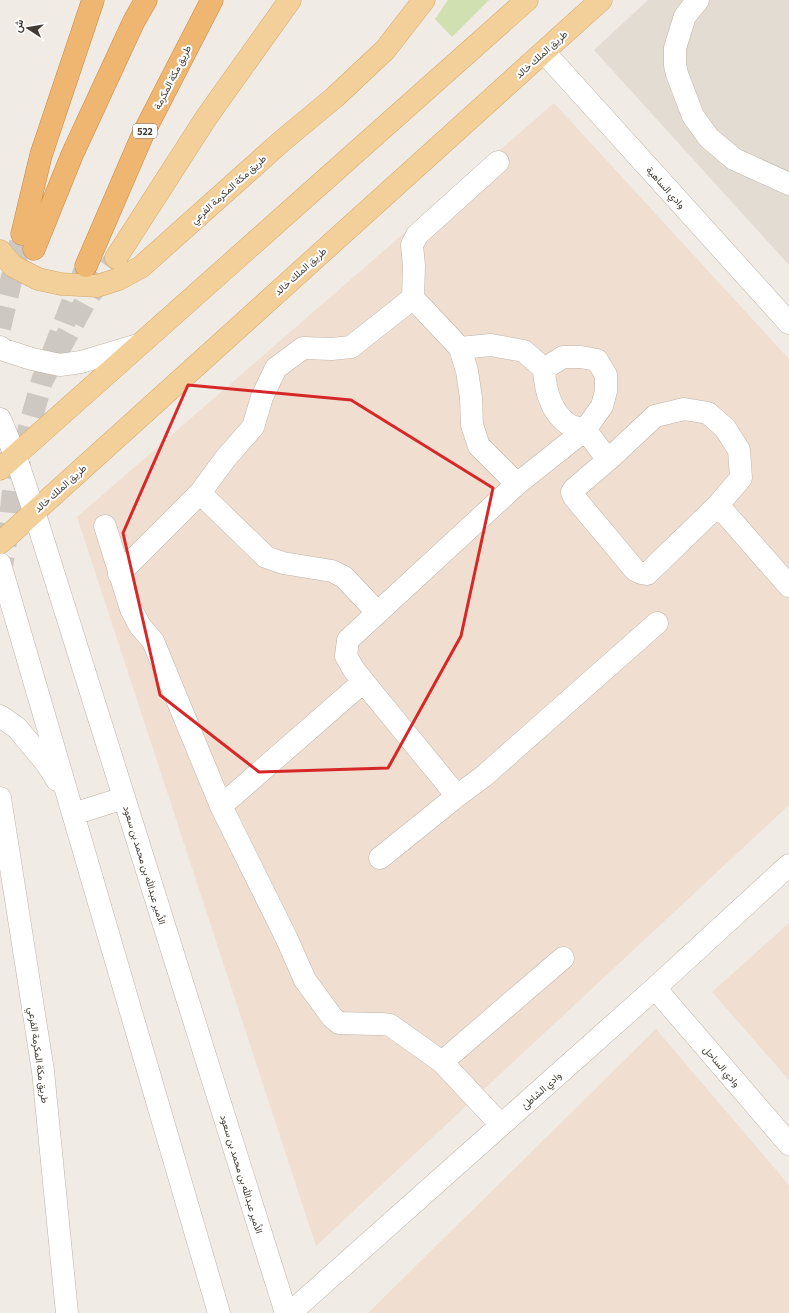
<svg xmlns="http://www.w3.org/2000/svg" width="789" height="1313" font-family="Commissioner,Vazirmatn,sans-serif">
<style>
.residential{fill:#e3dcd2}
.commercial{fill:#f0dfd0}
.green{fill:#d0e0b0}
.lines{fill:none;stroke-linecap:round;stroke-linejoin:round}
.major-tunnel{stroke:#cdc8c1;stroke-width:22;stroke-dasharray:22 11;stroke-linecap:butt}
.highway-tunnel{stroke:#cdc8c1;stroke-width:22;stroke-dasharray:22 11;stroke-linecap:butt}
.minor-casing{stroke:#bdb4aa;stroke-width:23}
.major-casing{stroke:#d5aa6c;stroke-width:23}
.highway-casing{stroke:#cb8942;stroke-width:23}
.minor{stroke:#fff;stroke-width:22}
.major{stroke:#f3cf9a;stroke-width:22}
.highway{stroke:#eeb671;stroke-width:22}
.marked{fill:none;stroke:#d62828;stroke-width:3;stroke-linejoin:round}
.labels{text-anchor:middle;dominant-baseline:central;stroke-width:4;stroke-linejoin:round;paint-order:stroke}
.shield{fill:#fff;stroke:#7a7671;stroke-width:1}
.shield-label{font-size:9px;font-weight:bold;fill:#413b34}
.street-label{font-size:10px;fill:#413b34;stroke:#fff}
</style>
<rect width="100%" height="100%" fill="#f0ebe4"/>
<path class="residential" d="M648,0H789V265L594,50Z"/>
<path class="commercial" d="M554,103L789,359V805L316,1246L77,517Z
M789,923V1080L712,992Z
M656,1029L789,1185V1313H368Z"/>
<path class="green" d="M448,0H489L452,37L435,19Z"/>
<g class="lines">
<path class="major-tunnel" d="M42,381L85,302L116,258"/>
<path class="highway-tunnel" d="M0,328L22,234
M0,578L10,518L14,482L42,381L85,269"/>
<defs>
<path id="minor" d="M698,0L685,16L675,48V65L677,74L693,116L709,138L734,159L789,184
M544,52L789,323
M498,162L417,235L412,245L414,266L413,298L460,348L467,371L471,398L472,425L479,446L517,484
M0,347L4,350L32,359L60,365L81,362L138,345
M460,348L491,345L524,351L544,369C545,389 550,411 568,424C572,428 580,427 585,430C591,436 602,453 608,460
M684,409L708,413L725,428L739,450L741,478L718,505L647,574L641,573L635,570L574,497L572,492L574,489L608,460L655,416Z
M0,419L15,455L34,511L286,1313
M200,493L266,557L283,563L332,571L344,577L377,612
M718,505L789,586
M105,526L131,609L140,626L153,641L221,806L286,937L305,980L332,1017L339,1023L373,1024H382L390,1025L442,1062L501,1125
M0,564L219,1313
M119,574L200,493L225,459L253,427L262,397L276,368L303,348L332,349L351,347L413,298
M0,716L17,728L47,764L57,780
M457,796L484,776L657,623
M0,798L43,1071L67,1313
M221,806L363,682
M73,814L124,798
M380,858L457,796L354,670L346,656L348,640L517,484L585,430L602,406L606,391V375L597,360L581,357H563L544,369
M655,988L789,1144
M442,1062L563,958
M290,1313L655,988L789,865"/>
<path id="major" d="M0,251L13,266L38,279L61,284L97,286L119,279L141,267L282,141L335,97L385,50L424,0
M116,258L206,118L290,0
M0,469L527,0
M0,543L601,0"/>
<path id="highway" d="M22,234L41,155L93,0
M34,249L72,155L134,21L146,0
M86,266L143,134L212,0"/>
</defs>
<use href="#minor" class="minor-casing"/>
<use href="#major" class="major-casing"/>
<use href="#highway" class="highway-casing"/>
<use href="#minor" class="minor"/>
<use href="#major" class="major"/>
<use href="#highway" class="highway"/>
</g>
<path class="marked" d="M188,385L351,400L493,488L461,636L388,768L259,772L160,695L123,533Z"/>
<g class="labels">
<rect class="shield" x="133" y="124" width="24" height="14" rx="3"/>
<g class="shield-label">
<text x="145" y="131">522</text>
</g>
<g class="street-label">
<text transform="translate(541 54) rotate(-42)">طريق الملك خالد</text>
<text transform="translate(172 77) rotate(-63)">طريق مكة المكرمة</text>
<text transform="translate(666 187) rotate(48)">وادي الساهية</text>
<text transform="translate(228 189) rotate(-42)">طريق مكة المكرمة الفرعي</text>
<text transform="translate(300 271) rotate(-42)">طريق الملك خالد</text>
<text transform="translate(60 488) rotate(-42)">طريق الملك خالد</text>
<text transform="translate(145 865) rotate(73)">الأمير عبدالله بن محمد بن سعود</text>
<text transform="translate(39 1055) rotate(82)">طريق مكة المكرمة الفرعي</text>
<text transform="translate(722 1066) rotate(49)">وادي الساحل</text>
<text transform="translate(541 1090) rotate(-42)">وادي الشاطئ</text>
<text transform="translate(242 1174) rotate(73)">الأمير عبدالله بن محمد بن سعود</text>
</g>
</g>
<g transform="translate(28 28) rotate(282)" stroke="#ffffff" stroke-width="3" paint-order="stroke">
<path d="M0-3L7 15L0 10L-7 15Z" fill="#413b34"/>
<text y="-6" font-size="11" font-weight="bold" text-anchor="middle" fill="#413b34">ش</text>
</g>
</svg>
